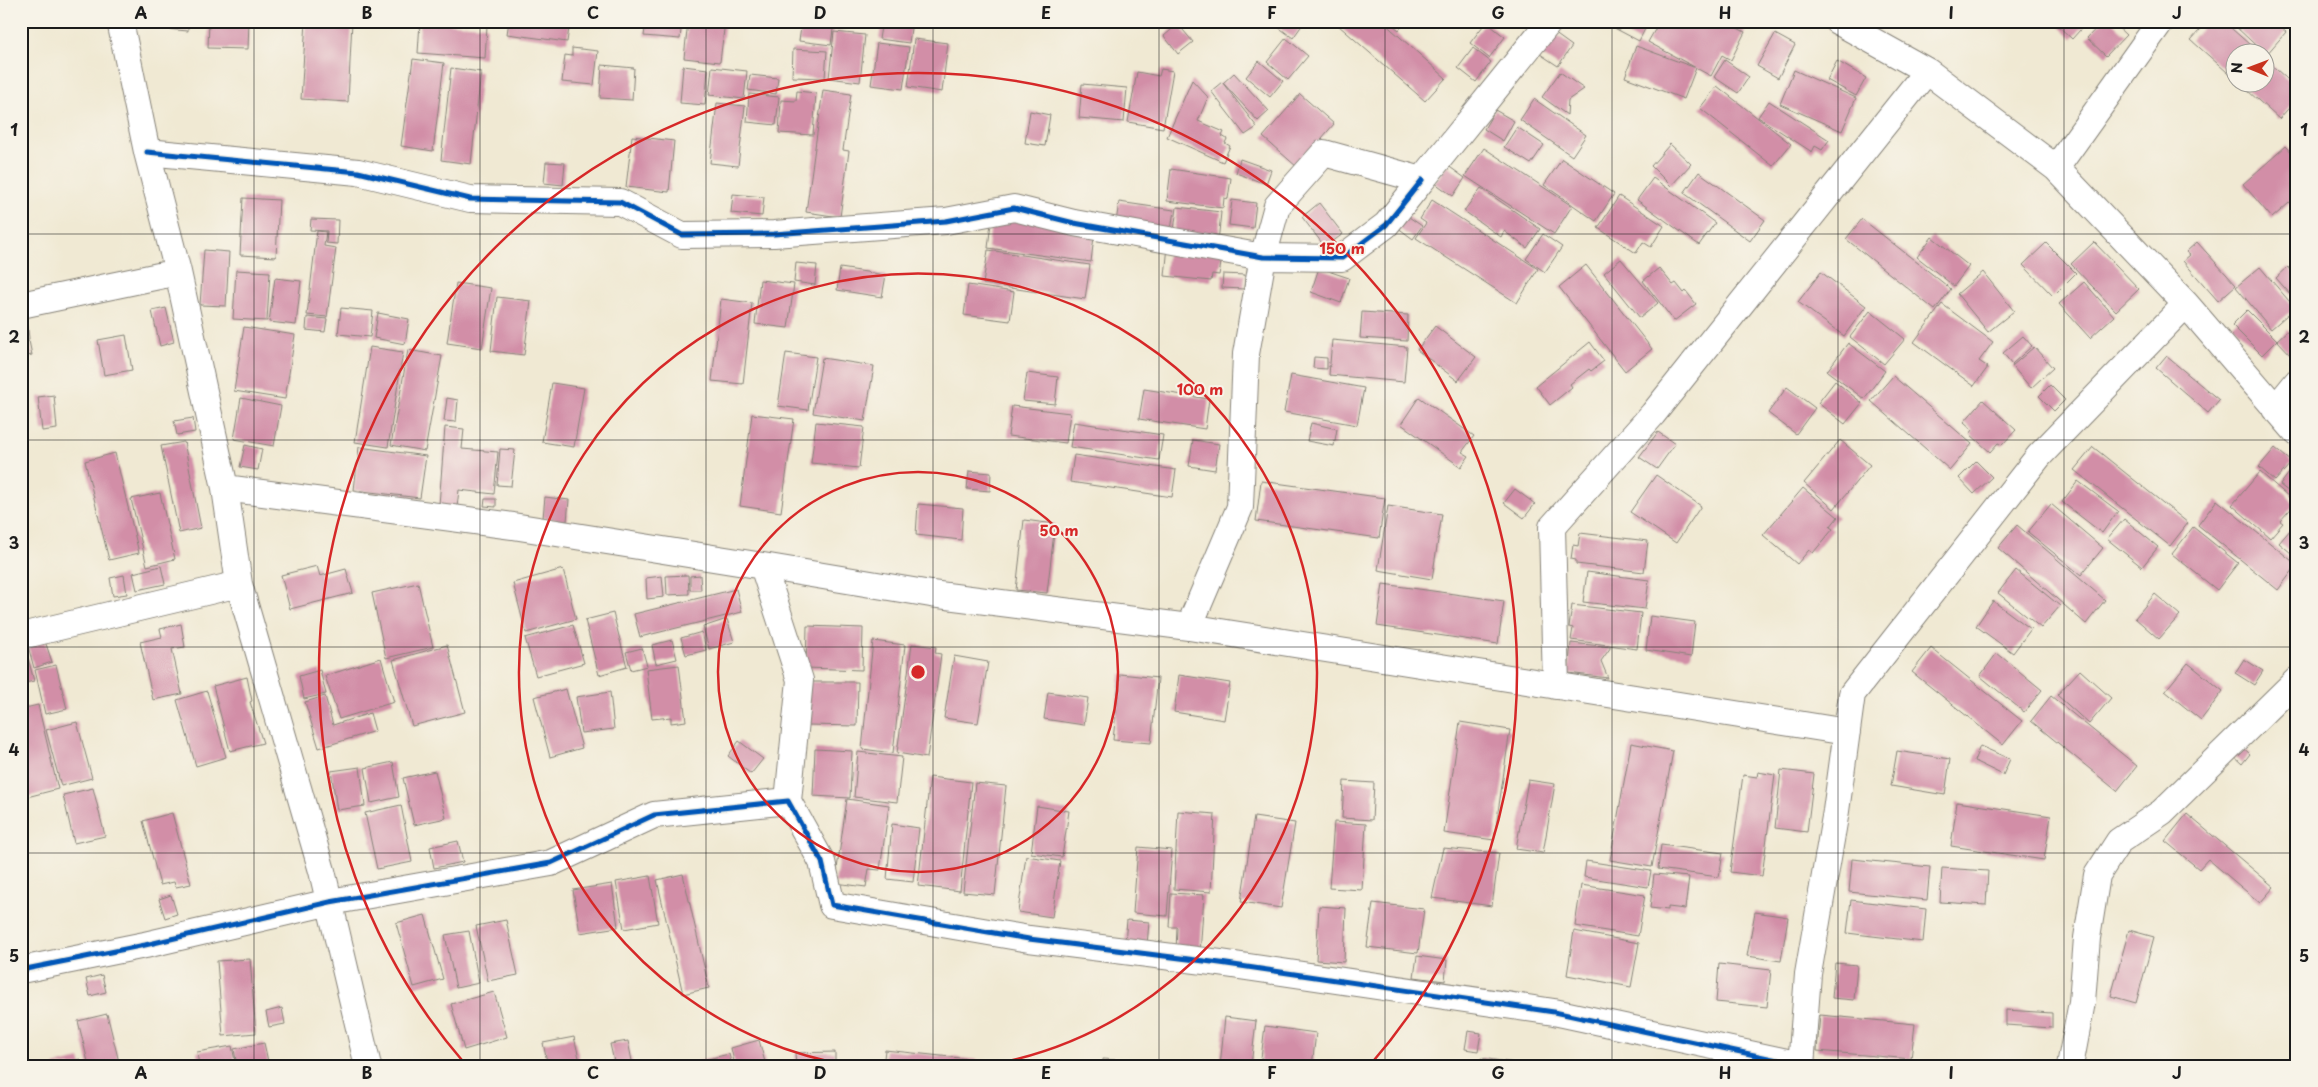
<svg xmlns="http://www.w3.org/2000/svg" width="2318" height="1087" font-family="'Playpen Sans',sans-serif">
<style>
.building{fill:#d28ea7}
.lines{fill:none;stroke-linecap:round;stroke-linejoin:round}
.minor-casing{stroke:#868278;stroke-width:28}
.minor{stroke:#fff;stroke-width:26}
.cycleway-casing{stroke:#f7f3e8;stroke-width:8}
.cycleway{stroke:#0057b8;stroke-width:5}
.grid{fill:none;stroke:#1c1c1c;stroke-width:1;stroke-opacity:0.55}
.ring{fill:none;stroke:#d62828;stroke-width:2.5}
.centre{fill:#d62828;stroke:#f7f3e8;stroke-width:2.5}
.ring-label{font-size:15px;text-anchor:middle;font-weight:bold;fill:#d62828;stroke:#f7f3e8;stroke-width:4;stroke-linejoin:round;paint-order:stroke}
.neatline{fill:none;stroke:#1c1c1c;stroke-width:2}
.grid-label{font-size:16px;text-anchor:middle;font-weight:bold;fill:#1c1c1c}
</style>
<rect width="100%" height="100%" fill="#f7f3e8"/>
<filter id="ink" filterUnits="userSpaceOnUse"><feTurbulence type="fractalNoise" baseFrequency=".02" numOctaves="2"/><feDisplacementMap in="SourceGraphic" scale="10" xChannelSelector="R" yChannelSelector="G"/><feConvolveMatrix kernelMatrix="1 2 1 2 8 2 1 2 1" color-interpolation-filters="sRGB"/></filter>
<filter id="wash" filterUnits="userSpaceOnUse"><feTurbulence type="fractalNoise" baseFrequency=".0096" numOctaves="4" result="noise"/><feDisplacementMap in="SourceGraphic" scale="20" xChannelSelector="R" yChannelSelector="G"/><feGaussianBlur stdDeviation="1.12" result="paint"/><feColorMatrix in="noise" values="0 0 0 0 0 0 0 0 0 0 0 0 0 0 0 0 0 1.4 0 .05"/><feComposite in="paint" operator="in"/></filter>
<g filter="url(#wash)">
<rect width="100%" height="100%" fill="#f0e9d3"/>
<g id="blocks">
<path class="building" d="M167,21H188V31L166,29Z
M209,21H249L248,49L208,48Z
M306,21H352L348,102L301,99Z
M509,21H570L567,42L507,34Z
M646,21H682L680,39L644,36Z
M688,21H725L720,62L684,58Z
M802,21H834L831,45L799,41Z
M882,21H912L909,43L879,39Z
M1270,21H1305L1293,38Z
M1342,21H1382L1446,78L1425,101L1338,25Z
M1388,21H1406L1399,30Z
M1601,21H1649L1639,41Z
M1660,21H1724L1745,32L1731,60L1722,55L1711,76L1648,42Z
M2053,21H2088L2072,39Z
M2103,21H2111L2126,35L2106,56L2087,38Z
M2208,21H2223L2258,52H2236V80L2191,40Z
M2240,21H2273L2286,32L2266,55L2235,26Z
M420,22L487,26L485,58L418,53Z
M1486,22L1505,37L1489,58L1470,43Z
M1178,24L1193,42L1178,54L1164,36Z
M834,32L865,35L860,82L829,78Z
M1554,33L1572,46L1558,66L1540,54Z
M1775,34L1795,45L1778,78L1757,66Z
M1286,38L1308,56L1288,80L1267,62Z
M914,39L948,43L942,92L908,87Z
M877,43L909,47L903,89L871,85Z
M1636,46L1696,68L1684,99L1625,77Z
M572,48L598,51L594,85L562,82L565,55L572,56Z
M1473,48L1491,62L1476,82L1458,68Z
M793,49L827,51L825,78L792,77Z
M413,59L444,63L433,151L401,146Z
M1725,60L1749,77L1738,93L1714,77Z
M2266,60L2297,88V99L2279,119L2238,82H2266Z
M1259,61L1283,81L1270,97L1246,77Z
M1837,61L1866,78L1856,96L1827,80Z
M602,65L634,68L632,100L600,98Z
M683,66L708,69L705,105L680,103Z
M712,67L747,71L744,99L709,95Z
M451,68L481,72L471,164L441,160Z
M1161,69L1173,71L1163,128L1128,122L1137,72L1159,76Z
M1794,70L1856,98L1842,131L1780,104Z
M1560,72L1584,89L1568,100L1567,115L1542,97Z
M1234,73L1269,111L1258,121L1223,83Z
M750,75L778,78L776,94L748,90Z
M1192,80L1208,97L1198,121L1224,132L1222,136L1227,139L1225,143L1230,146L1223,162L1167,137Z
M1222,82L1257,127L1245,135L1211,91Z
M1082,84L1127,88L1124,122L1079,118Z
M1717,86L1791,144L1773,166L1700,108Z
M823,90L851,94L843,150L849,151L840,217L806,212Z
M797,91L816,93L813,135L779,133L781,100L796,101Z
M749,94L779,97L776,125L747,122Z
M1300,94L1334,124L1297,167L1263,137Z
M1534,99L1586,135L1572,156L1520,120Z
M1769,101L1829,140L1822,150L1815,146L1812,152L1758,117Z
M717,103L745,106L738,166L710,163Z
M1495,110L1514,121L1503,141L1484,129Z
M1030,111L1050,115L1045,146L1025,143Z
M1517,127L1544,145L1531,164L1504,147Z
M632,136L674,141L669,192L626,187Z
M1670,144L1691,164L1671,186L1651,166Z
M2286,146L2297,158V196L2272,218L2243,184Z
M1484,148L1572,206L1554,234L1465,176Z
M1240,159L1271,170L1266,184L1236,173Z
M1562,159L1614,194L1596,221L1544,185Z
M546,162L565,163L563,185L544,183Z
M1447,165L1465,178L1453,196L1435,183Z
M1171,169L1231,178L1228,199L1224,198L1223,208L1167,201Z
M1699,172L1765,220L1750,241L1684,193Z
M1653,178L1715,223L1699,245L1637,200Z
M1481,188L1540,229L1527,248L1504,231L1501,237L1464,211Z
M733,194L764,197L762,216L731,213Z
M1619,196L1664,226L1651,247L1643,242L1636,253L1598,228Z
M243,198L279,200L276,257L240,255Z
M1232,200L1256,203L1253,228L1229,225Z
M1432,200L1538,269L1517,303L1416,238L1426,223L1420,219Z
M1119,202L1174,210L1170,237L1115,229Z
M1319,203L1343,234L1325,247L1302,217Z
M1177,207L1221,212L1218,243L1173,239Z
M992,214L1095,228L1091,262L988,248Z
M1406,215L1422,226L1413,239L1397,227Z
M311,219L338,220L337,244L326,243L327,231L310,230Z
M1862,219L1951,289L1935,310L1846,239Z
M317,231L326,232L324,246L336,248L327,317L307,315Z
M1543,234L1562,247L1545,272L1526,259Z
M1932,237L1969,266L1954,286L1917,257Z
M2094,242L2139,289L2116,311L2071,264Z
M2197,242L2236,285L2218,301L2183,261L2190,255L2186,252Z
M2046,243L2076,273L2053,296L2023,265Z
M1168,246L1223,251L1219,275L1212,274L1211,281L1165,276Z
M204,250L229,252L226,306L200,305Z
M988,250L1090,265L1085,299L983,284Z
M1621,259L1658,303L1640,318L1604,273Z
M796,263L817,265L815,285L794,282Z
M1586,265L1652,349L1625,371L1559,287Z
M2260,267L2295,308L2271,329L2236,287Z
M2288,267L2297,277V290L2291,295L2276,278Z
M840,268L886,275L882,297L837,290Z
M1319,268L1349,278L1341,303L1311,292Z
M1659,268L1673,285L1676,283L1684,293L1686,291L1696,304L1674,321L1643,281Z
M236,270L270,272L267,321L233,319Z
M1821,272L1866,306L1844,336L1798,302Z
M1983,272L2014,311L1988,332L1957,294Z
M1223,274L1245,275L1244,289L1222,288Z
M275,278L301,281L296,325L269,322Z
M760,280L794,284L788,328L755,324Z
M2084,282L2114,316L2090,338L2059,304Z
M456,283L491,288L482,348L447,343Z
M968,285L1014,292L1010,321L964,315Z
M497,297L531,301L524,355L491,351Z
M721,299L752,303L743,384L712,381Z
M1942,304L1993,342L1979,361L1988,367L1974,386L1914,342Z
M166,308L174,342L160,346L152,311Z
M341,308L373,311L370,337L338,334Z
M2247,310L2277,340L2262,355L2232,325Z
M1870,311L1905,339L1884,364L1850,337Z
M1362,312L1408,315L1407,341L1360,338Z
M378,313L409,319L405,344L374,338Z
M307,317L327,319L325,332L306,330Z
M27,319L29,339L21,340V320Z
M1435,326L1476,357L1458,381L1417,350Z
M244,327L295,335L285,399L234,391Z
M2288,330L2297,339V351L2292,356L2277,340Z
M126,335L132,370L104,375L98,340Z
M2023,336L2032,346L2012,364L2003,353Z
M1332,340L1407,347L1404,382L1329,375Z
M29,341L32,355L21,357V342Z
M1590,342L1604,361L1591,371L1589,369L1570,384L1572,387L1550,405L1536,386Z
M1848,343L1885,371L1864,399L1827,371Z
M370,347L403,352L388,447L355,442Z
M2034,347L2053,368L2031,388L2012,366Z
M408,350L442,356L425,451L391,445Z
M786,353L816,357L808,410L778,406Z
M2166,356L2219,400L2208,413L2156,368Z
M1314,357L1327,358V369L1313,368Z
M822,358L874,366L865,421L813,413Z
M1027,373L1058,377L1055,404L1023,401Z
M1291,375L1364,388L1357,425L1284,412Z
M1893,376L1972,444L1950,470L1871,401Z
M1835,381L1862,403L1845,424L1818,403Z
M552,383L584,388L574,447L542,442Z
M2050,385L2065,400L2054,411L2039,396Z
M1787,387L1815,408L1796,434L1768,413Z
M1144,389L1209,399L1205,429L1139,419Z
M54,395L57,429L42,431L38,397Z
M1419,397L1474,436L1462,452L1469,456L1461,467L1401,424Z
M241,398L281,406L274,446L234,439Z
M447,398L458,400L456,422L444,421Z
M1983,400L2016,430L2002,445L1998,443L1990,452L1970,434L1973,430L1964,422Z
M1012,406L1070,413L1066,443L1008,436Z
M752,414L794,419L781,512L740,506Z
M193,418L195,432L177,435L174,421Z
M816,422L864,427L859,468L811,463Z
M1074,422L1163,435L1159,460L1070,447Z
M1311,423L1337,429L1334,446L1307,441Z
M445,427L464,429L462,449L498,452L494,494L459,490L457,507L439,505Z
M1658,432L1675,444L1657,469L1639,457Z
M1193,440L1219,444L1215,470L1189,466Z
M1840,440L1870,465L1834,509L1804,483Z
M184,442L201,528L179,533L161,446Z
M245,445L262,449L258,470L240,467Z
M359,447L426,456L420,498L354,490Z
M2093,447L2188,523L2170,546L2074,470Z
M2275,448L2292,462L2275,481L2259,467Z
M500,449L515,450L511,486L497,485Z
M115,453L139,553L109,560L85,461Z
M1074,455L1176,470L1172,497L1070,482Z
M1976,461L1992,477L1974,494L1959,478Z
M2295,465L2297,466V498L2280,485Z
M969,471L991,473L990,491L967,489Z
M2260,472L2296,503L2280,521L2283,523L2270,538L2232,505Z
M1656,475L1701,506L1676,543L1630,512Z
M1261,481L1385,498L1379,538L1256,521Z
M2078,481L2118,511L2102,533L2062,502Z
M1803,488L1838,517L1830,527L1833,529L1813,553L1809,550L1797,564L1763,535Z
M1515,489L1535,504L1524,518L1504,503Z
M160,493L175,559L147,566L131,499Z
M545,497L569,500L567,521L543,518Z
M485,499H496V507L484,506Z
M2217,500L2297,565L2278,590L2198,525Z
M918,504L963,508L961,540L916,535Z
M2051,504L2103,548L2081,575L2028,532Z
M1388,506L1442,514L1432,579L1378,570Z
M2124,519L2158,547L2142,567L2107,539Z
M1024,520L1055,524L1047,593L1016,590Z
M2297,522V558L2279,543Z
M2017,525L2105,600L2086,624L1998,548Z
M2193,527L2238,563L2217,590L2172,554Z
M1580,533L1648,541L1644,572L1576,564V560L1571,559L1573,545L1578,546Z
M161,566L165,584L137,590L133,573Z
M317,566L320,576L346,569L353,593L290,609L281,575Z
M563,569L576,619L526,633L513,583Z
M2016,570L2060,606L2041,628L1998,593Z
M21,572L26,588L21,589Z
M1587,572L1649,580L1645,609L1583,602Z
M124,575L127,594L113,596L110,578Z
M688,575L689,594L667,595L666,576Z
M700,575L701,590H690V576Z
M662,576L664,597L647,599L646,578Z
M418,583L433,647L386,658L372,593Z
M1383,584L1504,601L1498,644L1377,626Z
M736,589L742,612L640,637L634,614Z
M2155,594L2180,615L2159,639L2135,618Z
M1993,601L2031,629L2013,653L1976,626Z
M1572,605L1641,613L1637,649L1571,640L1573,628L1569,627Z
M613,613L627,667L599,675L585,620Z
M1650,616L1695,622L1691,657L1646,650Z
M727,619L734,642L709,649L703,627Z
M181,624L185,647L172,649L182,694L153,700L140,642L162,637L160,629Z
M573,625L584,663L536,676L525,638Z
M807,626L863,628L862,670L806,668Z
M702,632L706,650L686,655L681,638Z
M672,640L677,659L656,664L652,645Z
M45,641L52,662L34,668L28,646Z
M873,641L905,645L893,753L862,749Z
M1571,643L1611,647L1601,661L1608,678L1568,673Z
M912,644L936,647L935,653L941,654L927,758L897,753Z
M447,645L465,712L412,726L393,660Z
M642,648L647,666L631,670L626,652Z
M1931,648L2022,721L2003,745L1912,672Z
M1997,653L2042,690L2024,712L1980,676Z
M954,656L988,662L978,723L944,718Z
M28,658L34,681L21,684V660Z
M381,658L394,702L339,719L325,676Z
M2244,659L2263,671L2254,685L2235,673Z
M2188,663L2223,691L2201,720L2165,691Z
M56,665L67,709L45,714L35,670Z
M679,665L686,721L671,723V717L652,719L646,669Z
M320,670L326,694L304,699L299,676Z
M2080,670L2111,698L2089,724L2057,695Z
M1120,674L1158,678L1151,743L1113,740Z
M1179,675L1230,683L1224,720L1174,712Z
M247,677L252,701L250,702L263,743L230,751L213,686Z
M808,682H858L857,726L808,725Z
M566,689L582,748L550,757L534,697Z
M207,691L226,757L196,766L177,700Z
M610,692L614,729L581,733L576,697Z
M1048,692L1088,698L1084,725L1044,719Z
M325,696L333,725L370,713L375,731L319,748L305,702Z
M2051,696L2137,766L2117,791L2031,721Z
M38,705L58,789L27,797L21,774V709Z
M77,722L92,778L61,786L46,730Z
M1460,722L1510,730L1494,840L1444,833Z
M739,741L763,759L751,774L728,756Z
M1631,743L1673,751L1652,867L1610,860Z
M2238,743L2250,754L2242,764L2230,753Z
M1980,746L2010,759L2003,775L1974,761Z
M815,749L852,751L850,798L813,796Z
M1897,751L1950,759L1945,795L1891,786Z
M858,752L902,757L897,802L854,797Z
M393,762L399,797L371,803L365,768Z
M360,767L365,806L337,810L331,771Z
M1781,770L1814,774L1807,832L1775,828Z
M435,771L446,818L414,825L403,778Z
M1758,772L1775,775L1762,876L1730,872L1743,775L1757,777Z
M930,777L971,782L960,891L918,886Z
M1528,780L1555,784L1543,853L1516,849Z
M1344,781L1374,783L1372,820L1342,818Z
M975,783L1006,786L995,895L963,892Z
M93,788L105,836L74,843L63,795Z
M2297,790V804L2290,799Z
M847,799L889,805L880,870L869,869L866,887L835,883Z
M1957,802L2051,816L2044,860L1951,846Z
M401,805L412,862L377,869L365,813Z
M1037,806L1069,811L1062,857L1031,853Z
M21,808L26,825L21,826Z
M1178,811L1215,814L1211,892L1174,889Z
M172,813L191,884L176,887L174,882L160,885L143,821Z
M2187,814L2274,887L2260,903L2208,859L2199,869L2165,841Z
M1254,817L1295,823L1281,908L1241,902Z
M1334,822L1366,824L1362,890L1329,888Z
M892,824L919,828L913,882L887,879Z
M458,841L463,862L434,868L430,847Z
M1661,845L1723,853L1719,877L1658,869Z
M1138,847L1172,850L1167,916L1133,913Z
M1443,848L1499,853L1492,906L1432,898Z
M1026,856L1060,861L1052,917L1018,912Z
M1852,859L1930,867L1927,900L1849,892Z
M1586,861L1651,871L1648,887L1584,877Z
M1942,868L1988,871L1986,905L1940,902Z
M683,874L709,988L683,994L657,880Z
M1654,874L1689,877L1685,909L1668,907V910L1650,908Z
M650,876L658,923L624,929L616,882Z
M612,884L618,927L580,933L573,890Z
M1581,885L1645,895L1638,936L1575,926Z
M1171,893L1204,895L1200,954L1176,952L1177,927H1169Z
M171,895L177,914L165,918L159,899Z
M1851,900L1926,909L1923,942L1847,933Z
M1373,903L1424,909L1418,953L1367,947Z
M1319,906L1346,908L1344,962L1316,960Z
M1755,912L1788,917L1781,961L1747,956Z
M425,915L443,979L414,987L396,923Z
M506,920L518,975L488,981L476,926Z
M1127,920L1149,922L1147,945L1125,943Z
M2129,930L2154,937L2136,1003L2111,996Z
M469,931L479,983L456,988L445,935Z
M1574,931L1639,943L1631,987L1567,975Z
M1417,956L1447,960L1445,981L1414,977Z
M250,959L256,1033L223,1036L217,961Z
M1835,963L1857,965L1854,1000L1832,998Z
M1719,964L1771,970L1767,1007L1716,1002Z
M102,975L106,992L90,996L86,979Z
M494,992L507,1037L464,1050L451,1004Z
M282,1008L285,1024L269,1027L266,1012Z
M2006,1010L2052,1013V1028L2006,1025Z
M107,1014L120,1066H89L78,1021Z
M1820,1015L1915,1024L1911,1059L1817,1051Z
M1225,1017L1256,1021L1251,1066H1220Z
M1265,1026L1316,1033L1312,1066H1260Z
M1468,1031L1481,1033L1478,1051L1465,1049Z
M574,1037L581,1066H548L543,1043Z
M759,1040L766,1066H735L731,1048Z
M628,1041L633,1066H615L610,1044Z
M264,1043L269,1066H237L234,1049Z
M232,1046L236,1066H199L197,1052Z
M885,1050L988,1061V1066H883Z
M835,1052V1066H796L795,1053Z
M729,1054L732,1066H696L695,1062Z
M1481,1058L1516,1063L1515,1066H1480Z
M80,1059L82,1066H54V1065Z
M1103,1059L1141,1062V1066H1103Z"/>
</g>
</g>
<g filter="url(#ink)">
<use href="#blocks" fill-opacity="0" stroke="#868278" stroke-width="1"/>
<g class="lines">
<defs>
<path id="minor" d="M120,21L147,152L178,272L225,488L239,584L322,871L368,1066
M1837,21L1927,71L2056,168L2186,304L2297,433
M147,152L358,172L470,199L620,202L682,235L774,234L946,221L1014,208L1074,223L1263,257L1342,258L1386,225L1422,180
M2056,168L2161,21
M21,305L178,272
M2275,409L2297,382
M225,488L513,526L763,566L800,680L788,801
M763,566L931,594L1189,627L1240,507L1246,354L1263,257L1277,206L1324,153L1422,180L1550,21
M1189,627L1847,732
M21,636L239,584
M1556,686L1552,527L1653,414L1927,71
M21,970L145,945L330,902L551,863L654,815L788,801L822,862L832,905L1029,939L1220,963L1554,1012L1801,1065
M1801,1066L1808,974L1836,811L1852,694L2039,456L2186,304
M2070,1066L2082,1002L2087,938L2097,875L2119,841L2162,812L2297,680"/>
</defs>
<use href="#minor" class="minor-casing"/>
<use href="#minor" class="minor"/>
<defs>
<path id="cycleway" d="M147,152L358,172L470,199L620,202L682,235L774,234L946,221L1014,208L1074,223L1263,257L1342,258L1386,225L1422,180
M21,970L145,945L330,902L551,863L654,815L788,801L822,862L832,905L1029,939L1220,963L1554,1012L1801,1065"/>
</defs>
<use href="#cycleway" class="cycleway-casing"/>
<use href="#cycleway" class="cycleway"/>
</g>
</g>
<path class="grid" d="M254,21V1066M480,21V1066M706,21V1066M933,21V1066M1159,21V1066M1385,21V1066M1612,21V1066M1838,21V1066M2064,21V1066M21,234H2297M21,440H2297M21,647H2297M21,853H2297"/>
<g class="ring">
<circle cx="918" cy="672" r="200"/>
<path d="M852 1066A399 399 0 1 1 984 1066"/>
<path d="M466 1065A599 599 0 1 1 1370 1065"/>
</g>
<circle cx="918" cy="672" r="8" class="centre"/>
<g class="ring-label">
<text x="1342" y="254">150 m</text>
<text x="1200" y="395">100 m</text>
<text x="1059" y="536">50 m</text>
</g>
<rect width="2318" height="1087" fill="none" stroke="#f7f3e8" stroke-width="55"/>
<g transform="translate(2250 68) rotate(271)"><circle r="24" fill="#f7f3e8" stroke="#9f9d96"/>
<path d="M0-4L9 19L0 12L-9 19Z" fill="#c8321e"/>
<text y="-8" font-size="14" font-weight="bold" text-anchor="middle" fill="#1c1c1c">N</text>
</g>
<rect x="28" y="28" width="2262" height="1032" class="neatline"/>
<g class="grid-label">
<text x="141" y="19">A</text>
<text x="367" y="19">B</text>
<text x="593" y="19">C</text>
<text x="820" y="19">D</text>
<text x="1046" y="19">E</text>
<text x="1272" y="19">F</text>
<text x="1498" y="19">G</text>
<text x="1725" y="19">H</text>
<text x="1951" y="19">I</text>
<text x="2177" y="19">J</text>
<text x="14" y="136">1</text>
<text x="2304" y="136">1</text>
<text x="14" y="343">2</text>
<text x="2304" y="343">2</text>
<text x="14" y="549">3</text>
<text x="2304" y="549">3</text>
<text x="14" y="756">4</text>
<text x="2304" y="756">4</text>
<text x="14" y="962">5</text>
<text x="2304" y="962">5</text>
<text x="141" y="1079">A</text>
<text x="367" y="1079">B</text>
<text x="593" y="1079">C</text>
<text x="820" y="1079">D</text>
<text x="1046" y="1079">E</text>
<text x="1272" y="1079">F</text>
<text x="1498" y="1079">G</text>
<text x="1725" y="1079">H</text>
<text x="1951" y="1079">I</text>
<text x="2177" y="1079">J</text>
</g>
</svg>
